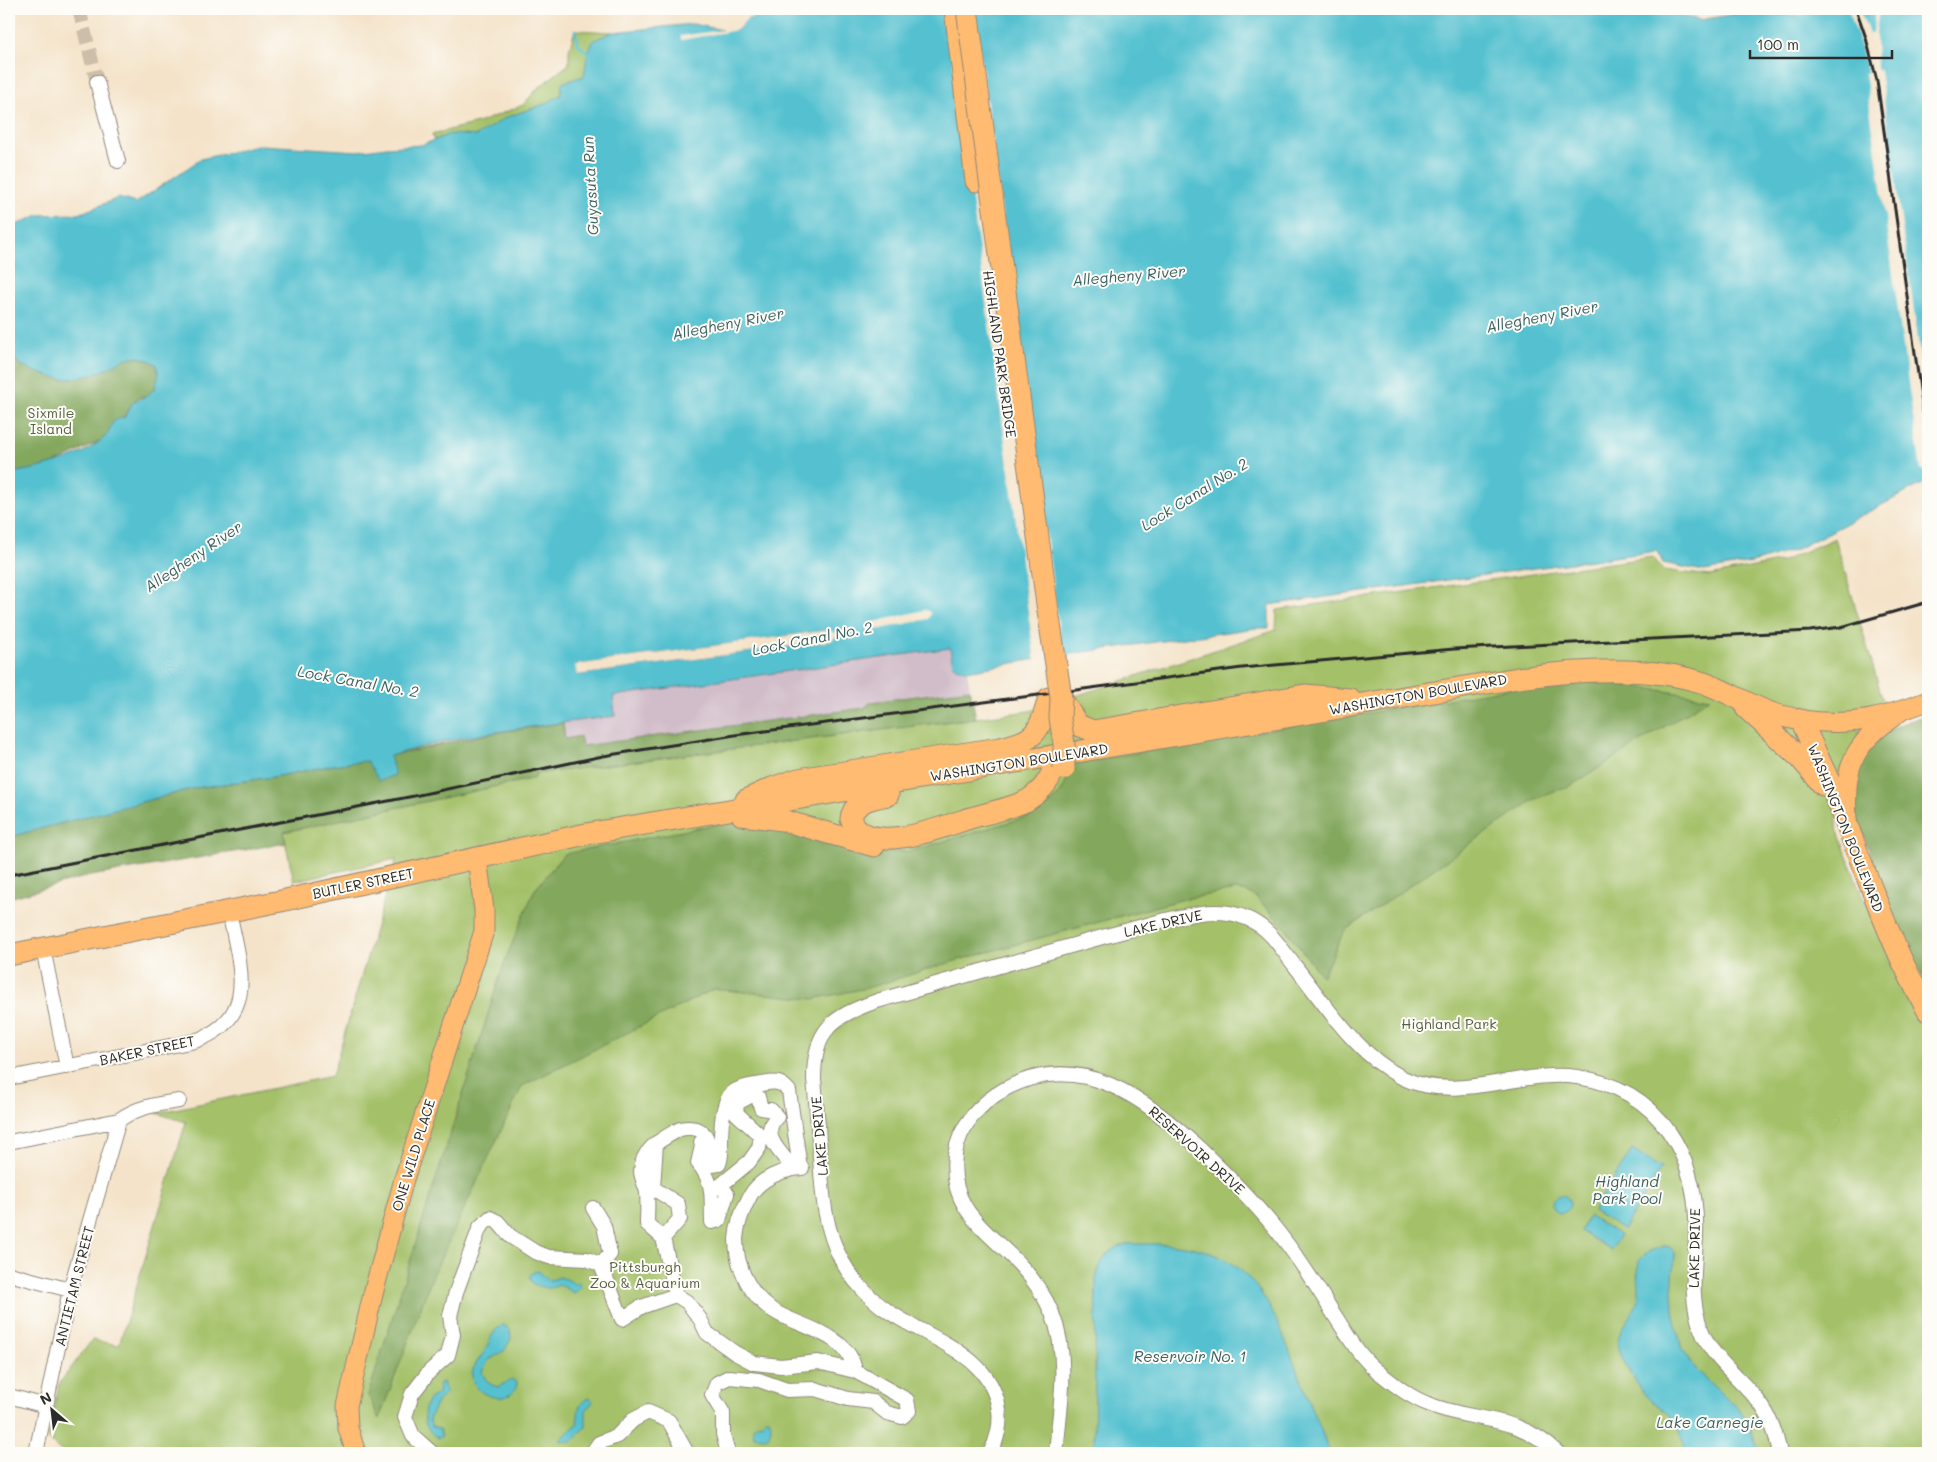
<svg xmlns="http://www.w3.org/2000/svg" width="1937" height="1462" font-family="Mali,sans-serif">
<style>
.industrial{fill:#d1bdc9}
.green{fill:#a4c169;stroke:#68764a}
.forest{fill:#83a75d;stroke:#576944}
.water{fill:#55c1d0;stroke:#40767e;fill-rule:evenodd}
.pier{fill:#f4e3c9;fill-rule:evenodd}
.lines{fill:none;stroke-linecap:round;stroke-linejoin:round}
.stream{stroke:#55c1d0;stroke-width:3}
.minor-tunnel{stroke:#ccbea9;stroke-width:14;stroke-dasharray:14 7;stroke-linecap:butt}
.minor-casing{stroke:#90877a;stroke-width:16}
.major-casing{stroke:#90877a;stroke-width:21}
.highway-casing{stroke:#90877a;stroke-width:23}
.minor{stroke:#fff;stroke-width:14}
.major{stroke:#febb71;stroke-width:19}
.highway{stroke:#febb71;stroke-width:21}
.rail{stroke:#2b2b2b;stroke-width:3}
.highway-bridge-casing{stroke:#90877a;stroke-width:23;stroke-linecap:butt}
.highway-bridge{stroke:#febb71;stroke-width:21}
.labels{text-anchor:middle;dominant-baseline:central;stroke-width:4;stroke-linejoin:round;paint-order:stroke}
.street-label{font-size:14px;fill:#2b2b2b;stroke:#fdfcf7}
.park-label{font-size:14px;fill:#556041;stroke:#fdfcf7}
.water-label{font-size:15px;font-style:italic;fill:#3a6065;stroke:#fdfcf7}
</style>
<rect width="100%" height="100%" fill="#fdfcf7"/>
<filter id="ink" filterUnits="userSpaceOnUse"><feTurbulence type="fractalNoise" baseFrequency=".02" numOctaves="2"/><feDisplacementMap in="SourceGraphic" scale="10" xChannelSelector="R" yChannelSelector="G"/><feConvolveMatrix kernelMatrix="1 2 1 2 8 2 1 2 1" color-interpolation-filters="sRGB"/></filter>
<filter id="wash" filterUnits="userSpaceOnUse"><feTurbulence type="fractalNoise" baseFrequency=".0096" numOctaves="4" result="noise"/><feDisplacementMap in="SourceGraphic" scale="20" xChannelSelector="R" yChannelSelector="G"/><feGaussianBlur stdDeviation="1.12" result="paint"/><feColorMatrix in="noise" values="0 0 0 0 0 0 0 0 0 0 0 0 0 0 0 0 0 1.4 0 .05"/><feComposite in="paint" operator="in"/></filter>
<g filter="url(#wash)">
<rect width="100%" height="100%" fill="#f4e3c9"/>
<path class="industrial" d="M974,644L953,665L967,671L970,689L871,702L864,708L581,746L565,739L563,723L615,716L613,703L447,718Z"/>
<path class="green" d="M575,30L613,32L605,59L582,107L436,146L432,134L478,123L523,105L538,88L569,64V50Z
M1835,538L1884,704L1857,734H1864L1842,785L1837,773V829L1861,893L1908,995L1928,1031V1453H63L48,1439L59,1384L92,1340L119,1345L186,1122L156,1113L332,1076L396,859L294,881L283,832L535,778L534,774L1030,711L1276,630L1277,610L1653,557L1663,570L1710,576L1783,561Z"/>
<path class="forest" d="M9,353L24,367L106,369L124,358L131,356L149,360L156,364L159,374L155,388L148,395L137,398L125,416L110,428L108,435L100,441L55,463L36,469L9,473Z
M1582,682L1619,684L1710,698L1567,788L1554,791L1535,799L1344,931L1322,977L1285,928L1257,898L1247,892L1236,890L1184,899L955,961L867,988L813,999L714,989L522,1086L433,1275L379,1419L368,1395L504,963L534,891L564,854L723,823L750,821L872,851L887,852L911,851L1030,816C1055,803 1066,792 1071,764L1530,685Z
M970,689L976,718L535,774V778L284,832L286,843L85,877L9,898V837L195,788L273,777L339,764L367,761L492,733L563,723L565,739L580,736L582,746L864,708L871,702Z
M1928,714V988L1894,919L1853,806L1856,764L1888,729Z"/>
<path class="water" d="M807,9H1653L1700,20L1747,12L1797,16L1818,9H1928V481L1795,550L1752,563L1704,571L1663,563L1657,551L1269,605V628H1256L1048,657L967,671L953,665L950,648L613,696L615,716C540,726 463,733 390,756L395,775L379,781L367,761L339,764L273,777L195,788L9,837V473C40,469 82,459 106,436C110,432 110,425 115,420L125,417L133,402L148,395L155,388L159,374L156,364C131,350 127,359 106,369C94,375 77,379 64,379C56,379 30,371 23,366C18,363 13,357 9,353V228L39,215L79,214L118,198L136,203L201,159L261,145L357,151L387,147L422,145L450,134L476,136L507,117L545,104L561,95L562,83L584,76L588,52L594,40L613,32L693,24L722,30H737L747,19ZM829,630L837,636L830,641L577,675L576,665Z
M1632,1150L1661,1168L1623,1230L1593,1211Z
M1552 1204a9 9 0 1 1 18 0a9 9 0 1 1-18 0Z
M1589,1216L1620,1235L1611,1250L1580,1231Z
M1126,1244C1149,1244 1173,1243 1195,1248C1258,1263 1275,1314 1296,1368C1308,1396 1319,1425 1330,1453H1094L1096,1279C1100,1260 1108,1250 1126,1244Z
M1664,1246L1670,1247L1675,1254L1672,1290L1673,1311L1682,1350L1696,1369L1739,1409L1749,1426L1760,1453H1687C1683,1443 1680,1431 1674,1421C1668,1412 1659,1407 1651,1401C1639,1390 1618,1357 1618,1341C1618,1329 1635,1313 1638,1300C1641,1287 1636,1274 1639,1261L1648,1252Z
M539,1271L546,1278L551,1280L560,1277L569,1280L574,1284L579,1283L581,1287L575,1293C569,1291 566,1287 559,1285C550,1290 542,1288 532,1283L529,1277L533,1272Z
M505,1325L510,1331L511,1339L504,1351L489,1360L482,1371C485,1380 489,1385 498,1387L512,1379L517,1383C514,1408 471,1398 472,1374C473,1364 483,1356 487,1347C491,1337 494,1327 505,1325Z
M443,1382L446,1393L437,1402L429,1419L432,1427L439,1429L442,1436L438,1438C425,1430 421,1417 427,1403C429,1397 435,1397 438,1393L439,1384Z
M588,1398L591,1399L593,1402L586,1410V1427C576,1433 577,1446 560,1440L577,1424C579,1412 577,1404 588,1398Z
M766,1418H769C772,1423 771,1432 768,1437L754,1436L753,1427L757,1424L762,1423Z"/>
<path class="pier" d="M946,9H974L1063,658L1035,662Z
M1848,9H1859L1869,33H1873L1875,9H1879L1876,33L1877,69L1880,71L1928,411V484L1927,485L1924,470H1921L1909,389L1865,73L1868,72L1858,36Z
M746,16L747,19L737,30L681,40V36L722,30V27L728,29L735,28Z
M925,610L929,611L931,614L928,619L871,631L867,628L870,623Z
M829,630L836,633L837,636L831,641L577,675L575,665ZM829,633L834,635L830,638L579,673L578,667Z"/>
<g class="lines">
<path class="stream" d="M575,30L578,44L589,54"/>
</g>
</g>
<g filter="url(#ink)">
<g class="lines">
<path class="minor-tunnel" d="M79,9L97,82"/>
<defs>
<path id="minor" d="M97,82L118,161
M43,948L67,1067
M9,1078L195,1041C261,1017 239,964 229,911
M9,1142L119,1120C137,1107 157,1104 179,1101
M701,1142L702,1146L698,1163C715,1183 711,1197 712,1222L719,1220L727,1194L721,1185L749,1162L759,1148L761,1136L736,1113L737,1103L752,1095L758,1097L761,1108L771,1110L777,1117C758,1134 783,1155 794,1169
M802,1168C783,1169 759,1179 750,1196C743,1209 737,1224 736,1239C736,1269 752,1300 779,1314C805,1328 850,1336 855,1371
M653,1188L656,1143
M647,1193L653,1188L678,1204L680,1219L663,1238L676,1295
M593,1208L604,1226L610,1254L601,1265
M663,1238L647,1224C647,1214 648,1203 647,1193C646,1186 641,1178 641,1171C641,1149 662,1139 678,1130C684,1127 698,1127 703,1133C712,1141 706,1156 712,1165L719,1164C722,1157 721,1150 721,1142C721,1129 722,1101 732,1093C739,1087 752,1086 761,1084C774,1082 780,1080 789,1091L800,1168
M9,1274L70,1290
M9,1396L46,1406
M36,1453L70,1290L119,1120
M432,1453L413,1436L405,1417L412,1394L429,1372L448,1355L453,1335L450,1316L456,1292L480,1227L490,1218L498,1222L510,1236L535,1252L549,1257L587,1259L601,1265L622,1319L641,1307L676,1295L687,1302L700,1319L707,1333L735,1353L754,1363L781,1366L818,1362L855,1371L907,1400L909,1411L902,1417L887,1413L873,1402L848,1399L815,1389L787,1390L759,1380L729,1377L717,1383L712,1395L723,1413V1434L728,1453
M592,1453L599,1443L617,1436L633,1420L648,1412L669,1421L687,1453
M990,1453C997,1441 1001,1424 999,1410C991,1353 928,1339 888,1311C870,1299 852,1280 842,1261C822,1225 822,1183 819,1143C818,1122 816,1101 814,1079C814,1029 832,1017 877,1001C953,979 1030,957 1106,936C1138,928 1185,912 1216,912C1233,912 1250,918 1263,928C1276,938 1285,954 1295,966C1326,1006 1357,1055 1403,1078C1456,1104 1521,1069 1577,1077C1660,1089 1699,1157 1696,1236C1695,1268 1689,1297 1701,1329C1712,1360 1739,1376 1759,1402C1771,1417 1776,1435 1780,1453
M1056,1453C1060,1407 1070,1358 1052,1313C1045,1297 1033,1279 1021,1266C989,1231 948,1211 955,1155C959,1126 980,1103 1005,1089C1081,1048 1145,1099 1200,1149C1226,1174 1251,1199 1274,1227C1297,1255 1316,1285 1335,1316C1347,1334 1358,1355 1376,1370C1391,1382 1409,1397 1428,1404C1477,1424 1514,1412 1558,1453"/>
<path id="major" d="M1801,720C1854,727 1879,719 1928,701
M1847,820C1844,761 1853,745 1901,711
M356,1453L348,1428L347,1406L373,1294L404,1179L484,931V910L477,858"/>
<path id="highway" d="M955,9L976,181
M1061,698L1078,725L1093,731L1305,695L1350,699
M1746,708L1800,758L1823,785
M888,795C873,798 853,801 851,819C866,858 943,827 970,818C988,813 1008,809 1026,801C1039,793 1047,785 1053,771
M746,800L772,788L798,779L1000,748C1036,741 1039,732 1049,698
M742,815L782,820L874,846
M9,955L281,901L586,834L1518,678C1575,670 1650,665 1704,683C1727,691 1748,705 1771,713C1780,716 1791,718 1801,720C1816,754 1834,789 1847,825C1872,889 1894,952 1928,1011"/>
</defs>
<use href="#minor" class="minor-casing"/>
<use href="#major" class="major-casing"/>
<use href="#highway" class="highway-casing"/>
<use href="#minor" class="minor"/>
<use href="#major" class="major"/>
<use href="#highway" class="highway"/>
<path class="rail" d="M1856,9L1866,38L1877,81L1928,446
M9,11L19,9
M9,875L414,796L603,756L735,735L1242,668L1454,649L1810,631L1841,627L1928,602"/>
<defs>
<path id="highway-bridge" d="M967,9L1047,604L1061,698L1060,718L1064,744V769"/>
</defs>
<use href="#highway-bridge" class="highway-bridge-casing"/>
<use href="#highway-bridge" class="highway-bridge"/>
</g>
</g>
<g class="labels">
<g class="street-label">
<text transform="translate(1000 354) rotate(82)">HIGHLAND PARK BRIDGE</text>
<text transform="translate(1418 694) rotate(-10)">WASHINGTON BOULEVARD</text>
<text transform="translate(1019 762) rotate(-9)">WASHINGTON BOULEVARD</text>
<text transform="translate(1846 828) rotate(68)">WASHINGTON BOULEVARD</text>
<text transform="translate(363 883) rotate(-12)">BUTLER STREET</text>
<text transform="translate(1163 923) rotate(-13)">LAKE DRIVE</text>
<text transform="translate(147 1050) rotate(-12)">BAKER STREET</text>
<text transform="translate(819 1136) rotate(-95)">LAKE DRIVE</text>
<text transform="translate(1197 1150) rotate(42)">RESERVOIR DRIVE</text>
<text transform="translate(413 1155) rotate(-73)">ONE WILD PLACE</text>
<text transform="translate(1694 1248) rotate(-89)">LAKE DRIVE</text>
<text transform="translate(74 1286) rotate(-76)">ANTIETAM STREET</text>
</g>
<g class="park-label">
<text x="51" y="412">Sixmile<tspan x="51" dy="16">Island</tspan></text>
<text x="1449" y="1023">Highland Park</text>
<text x="645" y="1266">Pittsburgh<tspan x="645" dy="16">Zoo &amp; Aquarium</tspan></text>
</g>
<g class="water-label">
<text transform="translate(590 186) rotate(-93)">Guyasuta Run</text>
<text transform="translate(1129 275) rotate(-5)">Allegheny River</text>
<text transform="translate(1542 316) rotate(-11)">Allegheny River</text>
<text transform="translate(728 323) rotate(-11)">Allegheny River</text>
<text transform="translate(1194 494) rotate(-32)">Lock Canal No. 2</text>
<text transform="translate(193 556) rotate(-34)">Allegheny River</text>
<text transform="translate(812 638) rotate(-11)">Lock Canal No. 2</text>
<text transform="translate(358 681) rotate(10)">Lock Canal No. 2</text>
<text x="1627" y="1181">Highland<tspan x="1627" dy="17">Park Pool</tspan></text>
<text x="1190" y="1356">Reservoir No. 1</text>
<text x="1710" y="1422">Lake Carnegie</text>
</g>
</g>
<rect width="1937" height="1462" fill="none" stroke="#fdfcf7" stroke-width="30"/>
<g transform="translate(52 1410) rotate(332)" stroke="#fdfcf7" stroke-width="4" paint-order="stroke">
<path d="M0-4L9 19L0 12L-9 19Z" fill="#2b2b2b"/>
<text y="-8" font-size="14" font-weight="bold" text-anchor="middle" fill="#2b2b2b">N</text>
</g>
<path d="M1750 50v8h142v-8" fill="none" stroke="#2b2b2b" stroke-width="2.5"/>
<text x="1757" y="50" font-size="15" fill="#2b2b2b" stroke="#fdfcf7" stroke-width="4" paint-order="stroke">100 m</text>
</svg>
